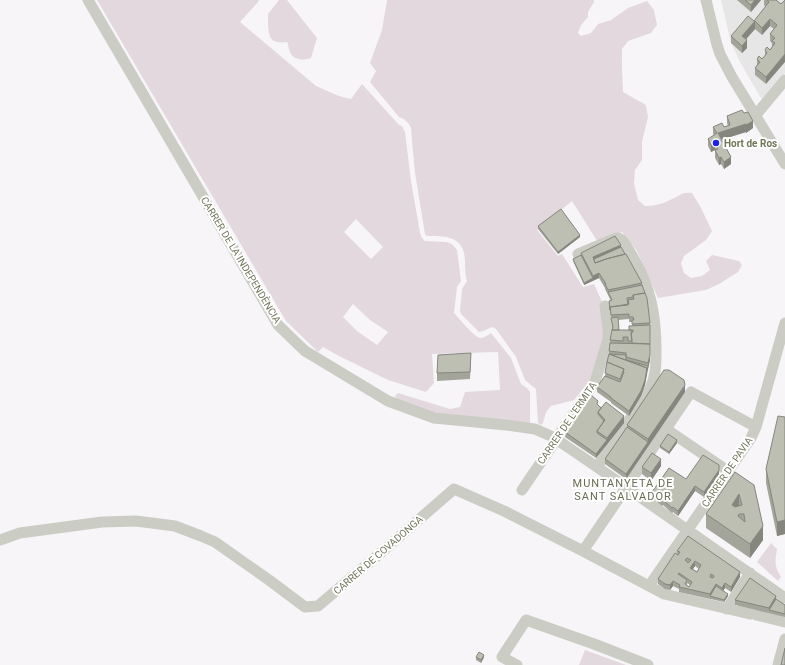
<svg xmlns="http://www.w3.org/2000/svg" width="785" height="665" font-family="Roboto,sans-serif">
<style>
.built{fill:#e7e6e6}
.green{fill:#e2d8de;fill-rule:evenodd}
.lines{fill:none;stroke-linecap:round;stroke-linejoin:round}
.minor{stroke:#cbcdc5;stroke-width:11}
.wall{fill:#a3a49a;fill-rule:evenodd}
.shaded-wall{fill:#85867d}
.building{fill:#bebfb3;stroke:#85867d;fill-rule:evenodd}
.poi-dot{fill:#1d21f0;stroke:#fff;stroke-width:1.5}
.labels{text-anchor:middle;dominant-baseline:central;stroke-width:4;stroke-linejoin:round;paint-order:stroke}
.poi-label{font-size:10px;font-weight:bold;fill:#707658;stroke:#fff;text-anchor:start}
.street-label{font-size:10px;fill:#707658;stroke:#fff}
.neighbourhood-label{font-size:11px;letter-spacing:1px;fill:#686d53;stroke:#fff}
</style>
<rect width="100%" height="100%" fill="#f7f5f8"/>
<path class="built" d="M721,0H785V73L762,100L740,62L731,43Z"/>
<path class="green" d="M97,0H258L259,1L240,22L316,86L339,96L351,99L362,84L399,125L402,126L405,132L411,181L420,233L422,238L425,241L446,242L452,244L457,250L461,281L457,287L454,313C459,318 474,337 480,338C484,338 488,335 491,333L511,358L521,384L527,388L530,392V423L433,413L397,400L395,396L398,393L450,409L460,407L465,392L500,390L498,352L432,354L434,383L426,392L388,380L339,356L323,347L318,352L286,321ZM356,219L383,247L371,259L344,232ZM353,304L370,320L388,332L377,345L357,331L343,317Z
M279,0H287L317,38L311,58C304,61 293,60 290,52C288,47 289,46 287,42C283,42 277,43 274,41C267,38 268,21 268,14Z
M387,0H594V2L588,12V17L581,25L578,33L581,36L591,33L598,24L611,20L628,8L647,1L654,10L657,25L651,33L628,41L622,49V69L623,92L646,105L648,117L642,142V160L635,170L634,183L638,200L645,206C654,206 662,204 670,200C681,196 680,192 692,193L701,208L712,231L706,240L684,256L681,263L684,273L691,278L702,276L710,270L706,261L712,255L739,261L742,265L738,272L719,284L706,290L658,298L637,251L622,232L599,244L572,201L537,230L558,256L562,254L583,287L594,284L603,304L607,329L599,363L589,382L574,400L551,406L546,412L543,423L541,425L538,423L536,389L525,380L516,357L496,329L493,327C488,328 483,332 479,332L461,314L460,311L462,289L467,281C464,271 466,262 464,253C460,235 441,236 427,236L425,234L415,173L412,141L411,128L409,124L404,119L399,117L370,82L376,71L370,63L382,30Z
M771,543L777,549C775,562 774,565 781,577L778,581L757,562Z
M585,650L626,665H579Z"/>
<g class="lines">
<path class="minor" d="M88,0L278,325L305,351L388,401L434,418L506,425L535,429L553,437L597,467L785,598
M706,0L717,45L720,54L732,77L785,164
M755,116L785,80
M578,254L616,238H618L622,240C627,246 630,252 634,259C651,288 656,316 656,350C656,364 656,376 650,389L597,467
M666,429L728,471
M522,490L556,440L560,433L595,382L608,339V329L605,306
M0,540L20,533L102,522L136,521L175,526L201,536L215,542L269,580L305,607L318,606L377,556L454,489L504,511L583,551L664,594L750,614
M583,551L691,392L756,427
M649,586L751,438L756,427L785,323
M727,609L750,573
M756,615L785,622
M517,665L502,657L526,620L594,644L648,665
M778,665L785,639"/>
</g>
<path class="wall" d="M737,0H761L751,12Z
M764,0H776L781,4L785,0L766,84L755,75V68L757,65V59H762L765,56V50H770L772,47V43L770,41V34L774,29L770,26L762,35L755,29L745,39L747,48L742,53L731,43V36L754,21L766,7L764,5Z
M727,116L753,128L746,133V132L722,139L731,164L724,169L721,164L719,165L715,158V150L711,152L708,146V139L714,135L713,134V127H724L728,126L727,123Z
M538,226L580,237L558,254L538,229Z
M621,247L642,283L650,323V360L645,385L641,396L629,416L611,403V402L597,392V387L605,376L609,354L610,340L612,330L613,328L609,304V301H611L605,289V288L599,278L584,285L573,261V259L581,255V253ZM629,319V322H632V326H629V330H619L618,320Z
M471,360L470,379L437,381V373Z
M685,392L626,479L605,464V459L627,427V425Z
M598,405L624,423L596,458L565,437V432Z
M785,417V534L777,536L766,483V469Z
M677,443L669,454L660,448V446Z
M661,466L651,481L642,474V467Z
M735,472L763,540L750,558L706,528V514Z
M719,475L704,497L695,491L678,516L674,513V512L672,513L663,505L662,506L657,502L656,500V501L652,499V492L686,479Z
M677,551L740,577L731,592L725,588L723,591L728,596L724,602L679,592V589L673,586L670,590L665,589L658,584V579L677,555ZM695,566L699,569L697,572L693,569ZM687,583L690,585L689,587L687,585Z
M776,596V599L785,605V617L735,605V600Z
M476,657H484L481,663L476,660Z"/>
<path class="shaded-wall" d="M755,0H761L751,12V5Z
M770,19V26L762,35V28Z
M755,21V29L742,44V36Z
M747,40V48L742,53V46Z
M785,54V62L766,84V77Z
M753,121V128L746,133V125Z
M746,124V132L718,141V133Z
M715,143V150L711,152V145Z
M721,157V164L719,165V158Z
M731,157V164L724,169V162Z
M580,235V237L558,254V252Z
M621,245V250L594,262L593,257Z
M599,273V278L584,285V283L593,278V276Z
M650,355V360L648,368V363Z
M648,366L645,385L641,396L629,416V411Z
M685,385V392L626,479V474L648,442V439Z
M624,416V423L596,458V454L607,440V438Z
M677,440V443L669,454V452Z
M661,459V466L651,481V473Z
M719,470V475L704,497V492Z
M695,486V491L678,516V511Z
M739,494V508L732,519V505Z
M785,520V534L777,536V522Z
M763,526V540L750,558V544Z
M695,561V566L690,573V568Z
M740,572V577L731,592V587Z
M673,581V586L670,590V585Z
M725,583V588L722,593V588Z
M716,584V589L710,596V594Z
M728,594V596L724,602V600Z
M776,596V601L769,610V608Z
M484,655V657L481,663V660Z"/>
<path class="building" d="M745,0H755L751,5Z
M767,0H776L781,4L785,0V54L766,77L755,68L760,62L757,59L759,56L762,59L767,53L765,50L767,47L770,50L775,43L772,41L775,38L770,34L777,25L770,19L762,28L755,21L742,36L747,40L742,46L731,36L748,16L754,21L769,2Z
M742,110L744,113L748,112L753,121L746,125V124L718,133L731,157L724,162L721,157L719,158L715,150L718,149L715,143L711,145L708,139L717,133L713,127L722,123L724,127L730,125L727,116Z
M561,209L580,235L558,252L538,226Z
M615,236L621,245L593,257L595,263L606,259L626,254L642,283L608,290L605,284H606L599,273L593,276L581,253Z
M621,247L625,254L606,259L595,263L594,259Z
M581,255L593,278L584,283L573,259Z
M642,285L645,293L633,295V297L627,298L628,305L610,307V310L609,301L612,300L608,292Z
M645,293L647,298L650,323L632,324V320H634L633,317H629V314L611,315L610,307L629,304L628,300L634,299L633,295Z
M618,317L619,330H612L613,327L611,318Z
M650,325V344L632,343L631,333L633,332V330H629V326Z
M612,330H631L632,341H628V337H623V341L610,340Z
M610,343L650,344V355L648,363L626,357V353L609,351Z
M471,353L470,372L437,373L438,355Z
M609,354L647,368L645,380L641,391L629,411L611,398V397L597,387L605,376L620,382L624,372L623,371L624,369L607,362Z
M609,354L626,355V360Z
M626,360L648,366L647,370V368Z
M607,362L624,369L620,379L605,373Z
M664,370H669L684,380L685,385L648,439L627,425Z
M591,395L598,401L597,404L601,408L598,412V414L604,421L597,431V433L607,440L596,454L565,432Z
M606,402L624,416L607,438L597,431L605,420L598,412Z
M778,416L785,417V520L777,522L766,469Z
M627,427L648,442L626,474L605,459Z
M668,434L677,440L669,452L660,446Z
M652,453L661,459L651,473L642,467Z
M703,455L719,465V470L704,492L695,486L678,511L674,508L673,507L672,508L663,500L662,501L657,497V496L656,495V496L652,494V492L669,468L686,479Z
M735,472L754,485L763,526L750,544L706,514ZM739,494L742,505L735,507L732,505ZM739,514H744L745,522L738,516Z
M688,536L740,572L731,587L725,583L722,588L716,584L710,594L679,587L680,585L673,581L670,585L665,584L658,579L675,553L678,555L680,552L677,551ZM687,558L691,560L688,563L685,560ZM695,561L701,565L697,572L690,568ZM679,573L692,582L689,587L685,584L687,580L678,574ZM711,574L714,576L713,578L710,577Z
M750,578L776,596L769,608L735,600Z
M716,586L728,594L724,600L710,596Z
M776,599L785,605V614L769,610Z
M785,648V665H781Z
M479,652L484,655L481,660L476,657Z"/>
<circle class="poi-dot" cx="716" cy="143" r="4"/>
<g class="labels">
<g class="poi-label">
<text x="724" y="143">Hort de Ros</text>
</g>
<g class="street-label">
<text transform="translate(241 260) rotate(59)">CARRER DE LA INDEPENDÈNCIA</text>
<text transform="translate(567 423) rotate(-56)">CARRER DE L'ERMITA</text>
<text transform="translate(727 472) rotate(-56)">CARRER DE PAVIA</text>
<text transform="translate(378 555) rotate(-41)">CARRER DE COVADONGA</text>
</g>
<g class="neighbourhood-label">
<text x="623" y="483">MUNTANYETA DE<tspan x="623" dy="13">SANT SALVADOR</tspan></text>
</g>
</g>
</svg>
